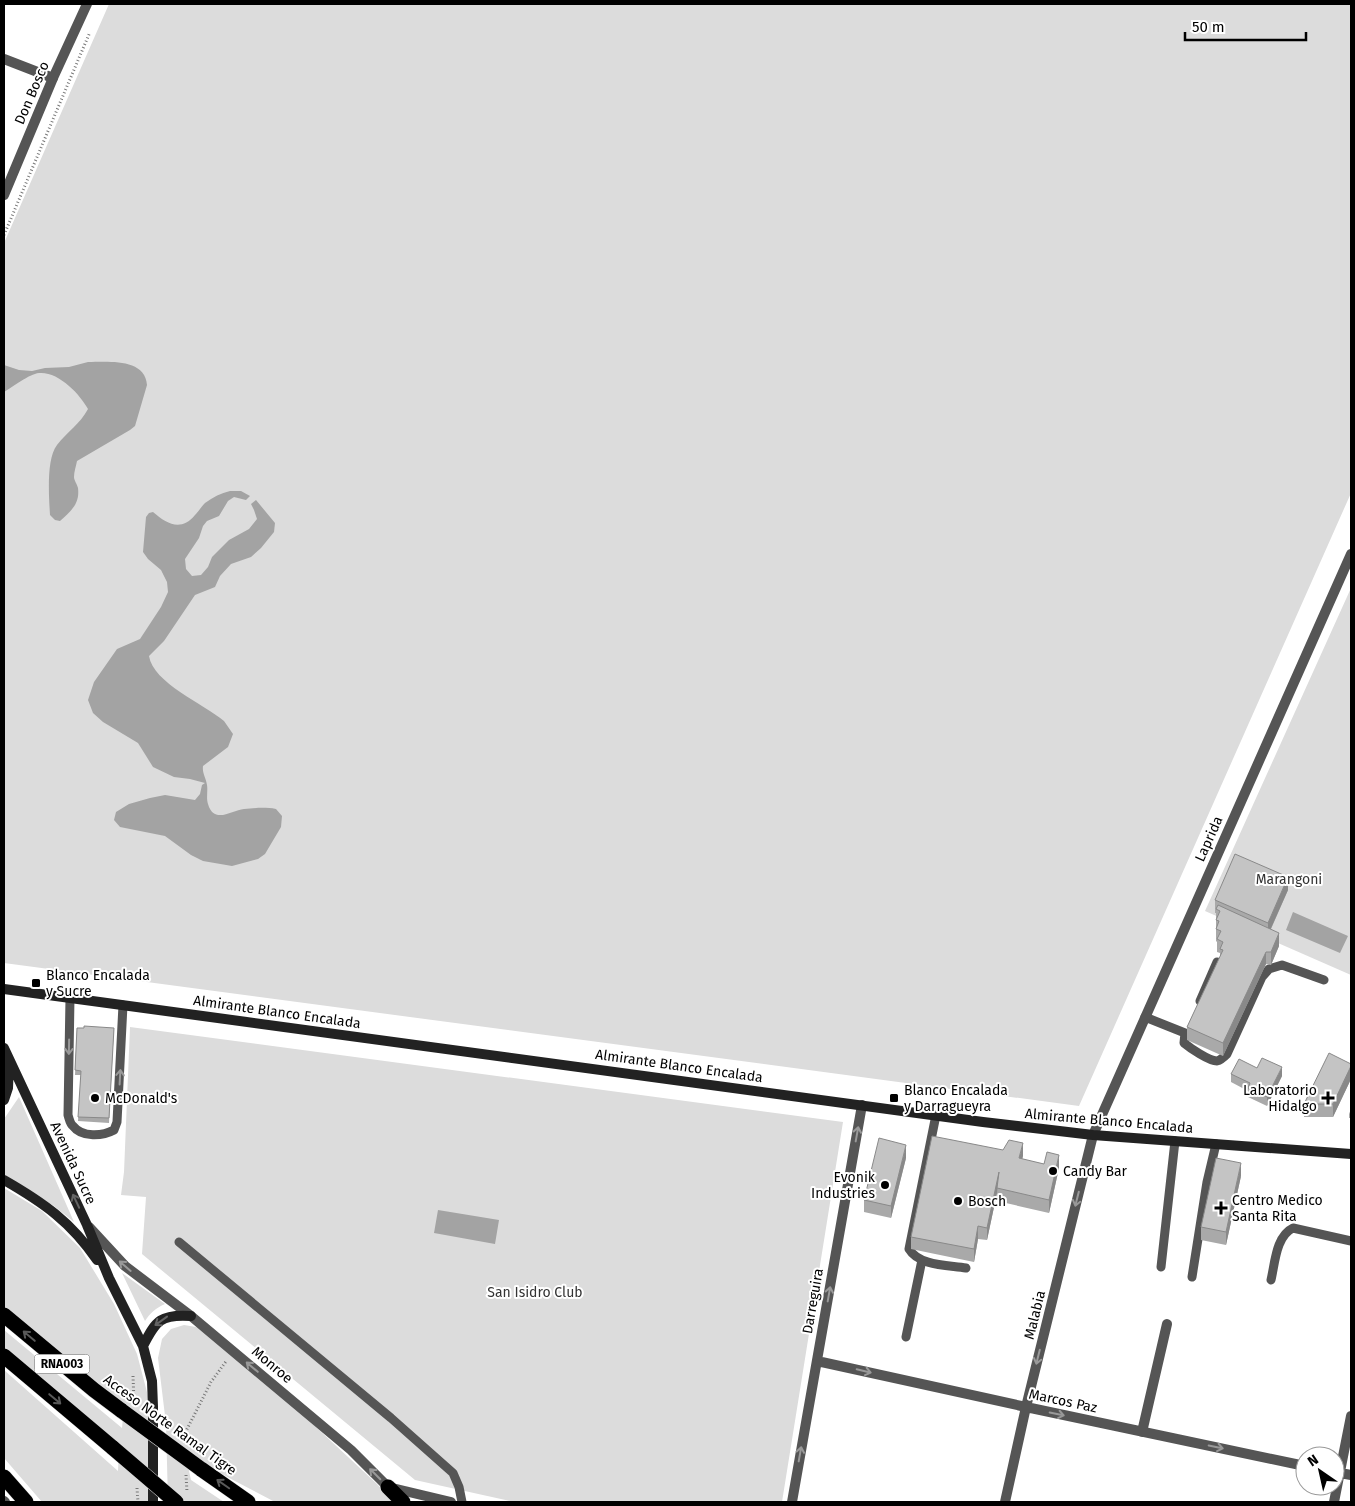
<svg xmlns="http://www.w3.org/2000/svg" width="1355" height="1506" font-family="'Fira Sans',sans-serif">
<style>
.green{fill:#dcdcdc}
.water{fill:#a3a3a3}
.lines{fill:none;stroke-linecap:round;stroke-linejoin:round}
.motorway-casing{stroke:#dbdbdb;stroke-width:16}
.path{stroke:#777;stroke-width:3;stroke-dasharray:1 2.5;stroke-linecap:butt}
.service{stroke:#555;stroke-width:9}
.minor{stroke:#555;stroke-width:10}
.tertiary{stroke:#555;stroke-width:10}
.secondary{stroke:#222;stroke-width:10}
.motorway{stroke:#000;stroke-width:15}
.motorway-bridge-casing{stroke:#dbdbdb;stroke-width:16;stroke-linecap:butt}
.motorway-bridge{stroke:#000;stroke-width:15}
.wall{fill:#a9a9a9}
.shaded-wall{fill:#898989}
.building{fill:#c4c4c4;stroke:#898989}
.oneway{stroke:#999}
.oneway2{stroke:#646464}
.oneway3{stroke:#595959}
.poi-dot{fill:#000;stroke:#fff;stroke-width:2}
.labels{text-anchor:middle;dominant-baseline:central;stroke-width:4;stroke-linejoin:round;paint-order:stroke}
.shield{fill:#fff;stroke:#4c4c4c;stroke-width:1}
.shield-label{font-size:12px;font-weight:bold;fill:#000}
.street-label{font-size:14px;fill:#000;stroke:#fff}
.park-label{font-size:14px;fill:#333;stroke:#fff}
.poi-label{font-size:14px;fill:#000;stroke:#fff;text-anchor:start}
</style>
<rect width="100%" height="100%" fill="#fff"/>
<path class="green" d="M109,4H1351V493L1079,1106L4,963V243Z
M1351,588V975L1205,911Z
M130,1027L843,1122L782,1502H515L415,1480L142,1254L146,1197L121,1195L124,1172Z
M19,1097L74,1222L54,1206L4,1175V1119Z
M4,1188L42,1211L80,1248L114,1304L137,1354L149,1400L151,1502H42L4,1458V1370L118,1471L119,1445L4,1349V1330L122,1428L124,1407L4,1306Z
M122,1273L165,1304C156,1308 150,1313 145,1321Z
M184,1325L196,1327L211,1337L288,1401L377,1484L394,1502H275L212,1469L185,1452L191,1480L224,1502H168L166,1424L158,1358L162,1339L171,1329Z"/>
<path class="water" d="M88,362C108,362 145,358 147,385L135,426L130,430L77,461C76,466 74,472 74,477C74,480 77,484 78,488C80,504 71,511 60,521L55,520L50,515C49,497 46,459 57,445C67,432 80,424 88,409C80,394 58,371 39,373C29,374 13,387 4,392V365L19,370L32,371L45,368L69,367Z
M230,491H241L250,496L246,500L234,497L228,501L219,516L207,521L203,526L199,538L185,559L186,569L192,576L201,575L208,567L212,557L229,540L249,529L257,519L254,510L251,504L256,500L275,523L274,532L261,548L251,557L231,564L220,576L215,587L195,595L164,641L149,656C153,683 204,704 224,721C227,725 230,730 233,734L228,747L203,766C202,773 206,778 207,785C208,791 206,798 208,804C214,825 232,810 244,809C255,808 265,807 276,809L282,816L281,827L265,854L258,859L232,866L203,861L191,855L165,836L120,827L114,820L116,812L129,804L150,798L165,795L195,800L200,794L202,785L205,783L190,779L174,777L153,767L138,743L103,722L93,713L88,700L94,682L117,649L140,639L161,607L168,592L167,582L161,570L148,559L143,552L146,517L149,513L153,512C167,524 181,532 195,515C199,511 201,507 205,503C213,497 221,493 230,491Z
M1293,912L1348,936L1340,953L1286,930Z
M438,1210L499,1220L495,1244L434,1233Z"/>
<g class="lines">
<defs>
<path id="motorway" d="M4,1315L94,1390L122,1411
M4,1356L113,1448
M201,1469L248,1502
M4,1477L26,1502
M388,1487L403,1502"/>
</defs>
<use href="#motorway" class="motorway-casing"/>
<path class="path" d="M4,235L90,32
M133,1376L134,1402
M183,1439V1437L211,1382L227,1360
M186,1475L187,1492
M137,1488L138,1502"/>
<path class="service" d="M70,998L68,1115C69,1118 70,1124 73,1126C82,1138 103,1136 114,1130L117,1122L123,1005
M1200,1001L1217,962
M1145,1017L1185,1033L1184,1043C1190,1048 1209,1061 1217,1061C1221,1060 1224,1057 1227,1054L1262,977L1269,969L1282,965L1324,980
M936,1115L909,1249C919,1266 948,1265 966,1268
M179,1242L391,1418L453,1473L459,1487L462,1502
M1161,1267L1175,1141
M1192,1277L1207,1182L1216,1144
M1271,1280C1275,1263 1276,1236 1293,1228L1351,1241
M906,1337L922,1260"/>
<path class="minor" d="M4,59L53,78
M817,1361L1026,1407L1305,1466
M1142,1432L1167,1324
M1335,1472L1351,1475
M792,1502L862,1105
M1005,1502L1026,1407L1093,1135L1351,554
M1334,1502L1351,1416"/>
<path class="tertiary" d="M4,195L53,78L87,4
M89,1227L125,1266L191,1316L351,1450L388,1487L451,1502
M4,1501L5,1502"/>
<path class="secondary" d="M4,989L983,1122L1093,1135L1351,1154
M4,1048L87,1225L109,1278L143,1346L152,1381L153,1407V1502
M4,1100L8,1088L9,1063
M4,1180C44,1203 71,1222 97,1260
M143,1346C156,1320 161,1314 191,1316"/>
<use href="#motorway" class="motorway"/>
<defs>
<path id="motorway-bridge" d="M122,1411L201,1469
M113,1448L176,1502"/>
</defs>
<use href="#motorway-bridge" class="motorway-bridge-casing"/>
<use href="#motorway-bridge" class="motorway-bridge"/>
</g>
<path class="wall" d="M1288,890L1271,929L1279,946L1271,965L1266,964L1223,1056L1187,1040V1027L1220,958V953L1217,952V942L1216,941V913H1215V900Z
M77,1028H114L109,1123L78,1121L81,1075H75Z
M1351,1064V1079L1333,1117H1304V1104Z
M1257,1068L1282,1076L1267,1106L1248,1097V1091L1231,1082V1074Z
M1351,1109V1118H1349V1114Z
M1023,1156L1022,1159L1059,1168L1049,1213L997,1201V1193L987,1240L978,1239L974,1262L911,1249V1237Z
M906,1158L891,1218L864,1212V1200Z
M1241,1176L1226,1245L1201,1240V1227Z"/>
<path class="shaded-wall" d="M1288,877V890L1268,935V923Z
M1279,933V946L1271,965V952Z
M1266,952V964L1223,1056V1043Z
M1351,1066V1079L1333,1117V1104Z
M1282,1067V1076L1267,1106V1097Z
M1023,1143V1156L1019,1171V1158Z
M906,1145V1158L891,1218V1206Z
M1059,1155V1168L1049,1213V1200Z
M1241,1163V1176L1226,1245V1232Z
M999,1172L997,1193L987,1240V1228Z
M978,1226V1239L974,1262V1249Z"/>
<path class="building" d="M1235,854L1288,877L1268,923L1215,900Z
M1218,905L1279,933L1271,952H1266L1223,1043L1187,1027L1223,950L1220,949L1223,942L1217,939L1221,931L1216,929L1219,921L1216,920L1220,911L1216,909Z
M84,1026L114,1028L109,1118L78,1117L81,1071L75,1070L77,1028H84Z
M1329,1053L1351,1064V1066L1333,1104H1304Z
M1262,1058L1282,1067L1267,1097L1248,1088L1250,1083L1231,1074L1239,1059L1257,1068Z
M932,1136L1003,1150L1009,1140L1023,1143L1019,1158L1044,1164L1047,1152L1059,1155L1049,1200L997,1188L999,1172L987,1228L978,1226L974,1249L911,1237Z
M879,1138L906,1145L891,1206L864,1200Z
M1216,1158L1241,1163L1226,1232L1201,1227Z"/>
<defs><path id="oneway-shaft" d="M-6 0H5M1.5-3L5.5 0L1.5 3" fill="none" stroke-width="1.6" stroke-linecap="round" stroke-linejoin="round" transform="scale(1.25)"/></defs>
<g class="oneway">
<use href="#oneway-shaft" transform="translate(69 1047) rotate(91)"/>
<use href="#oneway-shaft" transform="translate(120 1077) rotate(-87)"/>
<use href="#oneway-shaft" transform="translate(857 1134) rotate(-80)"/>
<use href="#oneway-shaft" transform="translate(1077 1199) rotate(104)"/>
<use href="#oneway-shaft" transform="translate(125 1266) rotate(-139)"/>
<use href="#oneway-shaft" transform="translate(829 1294) rotate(-80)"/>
<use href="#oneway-shaft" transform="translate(1038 1357) rotate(104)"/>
<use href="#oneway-shaft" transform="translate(252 1367) rotate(-140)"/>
<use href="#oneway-shaft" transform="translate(864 1371) rotate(13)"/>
<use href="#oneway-shaft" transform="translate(1057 1414) rotate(12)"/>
<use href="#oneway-shaft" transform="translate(1216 1447) rotate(12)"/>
<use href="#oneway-shaft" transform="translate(800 1454) rotate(-80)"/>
<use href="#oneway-shaft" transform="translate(375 1474) rotate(-135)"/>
</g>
<g class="oneway2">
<use href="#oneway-shaft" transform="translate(76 1201) rotate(-115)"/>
<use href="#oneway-shaft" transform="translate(161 1321) rotate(144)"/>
</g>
<g class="oneway3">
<use href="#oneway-shaft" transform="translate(29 1336) rotate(-140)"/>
<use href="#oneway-shaft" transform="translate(55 1399) rotate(40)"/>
<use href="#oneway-shaft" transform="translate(223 1484) rotate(-145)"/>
</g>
<g class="poi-dot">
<rect x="31" y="978" width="10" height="10" rx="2.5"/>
<circle cx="95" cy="1098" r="5"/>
<rect x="889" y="1093" width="10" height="10" rx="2.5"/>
<path d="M1325.5 1090.5h5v5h5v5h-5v5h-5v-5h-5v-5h5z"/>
<circle cx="1053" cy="1171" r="5"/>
<circle cx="885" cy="1185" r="5"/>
<circle cx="958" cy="1201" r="5"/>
<path d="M1218.5 1200.5h5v5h5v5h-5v5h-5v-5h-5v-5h5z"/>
</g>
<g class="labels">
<rect class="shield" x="34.5" y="1354.5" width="55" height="19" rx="4"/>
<g class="shield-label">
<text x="62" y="1364">RNA003</text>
</g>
<g class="street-label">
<text transform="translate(32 93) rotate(-67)">Don Bosco</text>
<text transform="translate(1209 839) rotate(-66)">Laprida</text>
<text transform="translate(277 1012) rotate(8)">Almirante Blanco Encalada</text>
<text transform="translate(679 1066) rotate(8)">Almirante Blanco Encalada</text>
<text transform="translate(1109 1121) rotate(5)">Almirante Blanco Encalada</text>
<text transform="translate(73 1163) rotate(65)">Avenida Sucre</text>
<text transform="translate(813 1301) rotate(-80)">Darreguira</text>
<text transform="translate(1035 1315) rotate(-76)">Malabia</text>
<text transform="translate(272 1365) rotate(40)">Monroe</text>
<text transform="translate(1063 1401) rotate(12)">Marcos Paz</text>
<text transform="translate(170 1425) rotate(36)">Acceso Norte Ramal Tigre</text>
</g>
<g class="park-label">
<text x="1289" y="879">Marangoni</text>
<text x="535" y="1292">San Isidro Club</text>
</g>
<g class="poi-label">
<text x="46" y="975">Blanco Encalada<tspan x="46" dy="16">y Sucre</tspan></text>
<text x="904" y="1090">Blanco Encalada<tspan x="904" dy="16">y Darragueyra</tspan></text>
<text x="1317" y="1090" text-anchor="end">Laboratorio<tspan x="1317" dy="16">Hidalgo</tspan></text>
<text x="105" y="1098">McDonald's</text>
<text x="1063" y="1171">Candy Bar</text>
<text x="875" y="1177" text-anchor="end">Evonik<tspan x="875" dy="16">Industries</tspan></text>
<text x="1232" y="1200">Centro Medico<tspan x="1232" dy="16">Santa Rita</tspan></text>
<text x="968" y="1201">Bosch</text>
</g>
</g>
<rect width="1355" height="1506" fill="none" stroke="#000000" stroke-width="10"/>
<g transform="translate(1320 1471) rotate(326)"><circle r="24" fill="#ffffff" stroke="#999999"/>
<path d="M0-4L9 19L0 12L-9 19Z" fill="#000000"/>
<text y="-8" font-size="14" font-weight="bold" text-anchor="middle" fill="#000000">N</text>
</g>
<path d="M1185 32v8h121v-8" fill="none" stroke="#000000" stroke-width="2.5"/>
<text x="1192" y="32" font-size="15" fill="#000000" stroke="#ffffff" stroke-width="4" paint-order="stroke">50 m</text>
</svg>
